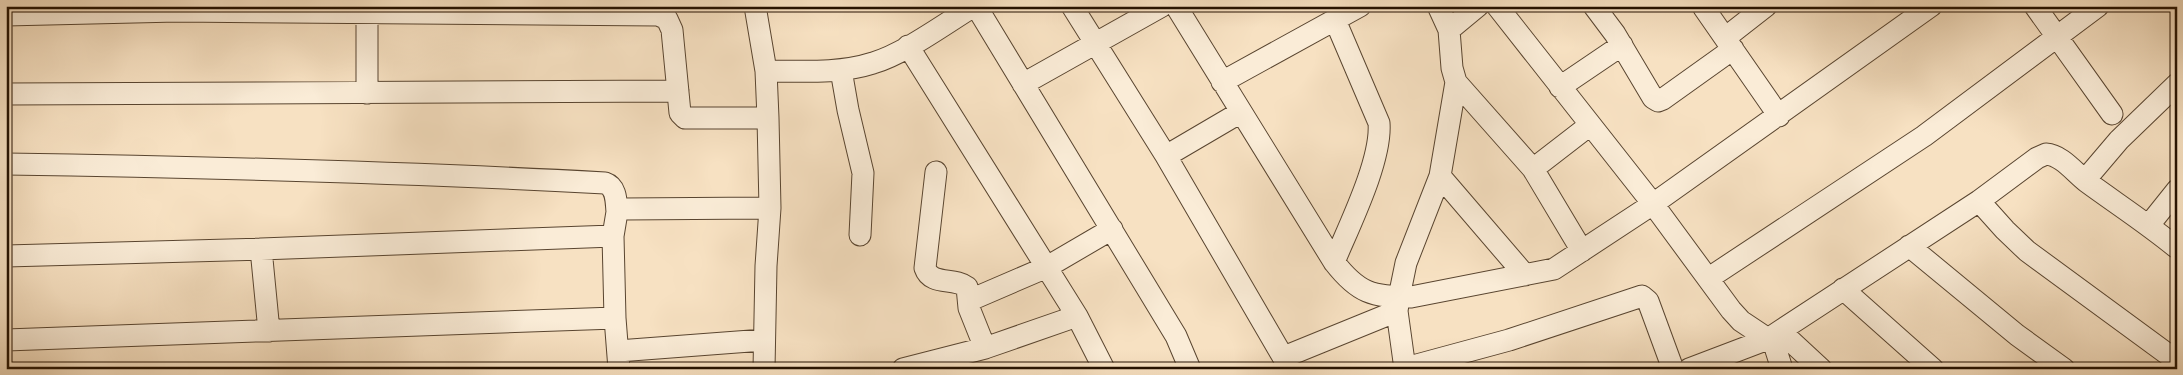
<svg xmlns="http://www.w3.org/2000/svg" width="2183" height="375" font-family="'IM FELL DW Pica',serif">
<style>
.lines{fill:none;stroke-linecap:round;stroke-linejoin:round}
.minor-casing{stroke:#594530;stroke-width:23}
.minor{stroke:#faecd7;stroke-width:21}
</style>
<rect width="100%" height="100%" fill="#f7e1c2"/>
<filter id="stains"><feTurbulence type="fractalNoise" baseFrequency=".004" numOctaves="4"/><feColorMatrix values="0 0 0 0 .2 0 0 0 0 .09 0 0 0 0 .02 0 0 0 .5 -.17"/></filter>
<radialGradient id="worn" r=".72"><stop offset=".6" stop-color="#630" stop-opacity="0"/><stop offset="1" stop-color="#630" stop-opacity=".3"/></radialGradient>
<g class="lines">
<defs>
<path id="minor" d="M755,6L766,71L768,118L770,208L766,266L764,369
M976,6L1176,336L1190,369
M1072,6L1166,156L1290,369
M1176,6L1334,262C1358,293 1372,297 1411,297L1554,269L1653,204L1931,6
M1497,6L1653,204L1731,310L1741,321L1768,339L1775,347L1782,369
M1594,6L1615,34L1653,98L1658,101L1663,99L1733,49
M2035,6L2112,114
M1704,8L1779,116
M367,12V93
M6,15L177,11L658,15L667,19L672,30L680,113L685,118H768
M1449,30L1478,6
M1725,38L1766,6
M908,46L1077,316L1104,369
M841,70L848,110L863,173L860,235
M766,71C801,71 839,74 873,63C904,54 946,23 974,6
M1222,82L1360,6
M1456,82L1533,169L1582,251
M1023,84L1162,6
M1560,87L1622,45
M6,94L678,91
M1166,156L1241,112
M6,164C206,167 406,172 605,183C617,187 616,202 617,212
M1533,169L1590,125
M936,172L925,268C931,286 954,277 967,287L969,308L985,348
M1440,176L1525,275
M2085,180L2119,140L2177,84
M1979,201L2005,230L2027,251L2177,361
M2149,225L2177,190
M1909,246L2017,335L2064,369
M261,249L269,331
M6,256L261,249L613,236
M1334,262C1349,226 1382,160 1379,123L1335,20
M1709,278L1924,136L2098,6
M1843,289L1933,369
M969,303L975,298L1047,267L1112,229
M1780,331L1821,369
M6,340L615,318
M618,351L764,340
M1284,357L1397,311
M619,369L615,318L613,236L617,212L623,209L770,208
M903,369L985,348L1077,316
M1402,369L1509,340L1642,296L1648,301L1673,369
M1405,369L1397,311L1399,297L1406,263L1440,176L1456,82L1452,68L1449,30L1438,6
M1689,369L1768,339L1780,331L1979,201L2037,158L2046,154C2062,155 2075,173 2087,182C2117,204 2148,224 2177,248"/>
</defs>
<use href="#minor" class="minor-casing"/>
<use href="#minor" class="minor"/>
</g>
<rect width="2183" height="375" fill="none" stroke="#f7e1c2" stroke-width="25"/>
<rect x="8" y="8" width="2168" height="360" fill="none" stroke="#241100" stroke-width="2.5"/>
<rect x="12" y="12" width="2158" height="350" fill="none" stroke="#241100"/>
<rect width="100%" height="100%" filter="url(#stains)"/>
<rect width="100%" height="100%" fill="url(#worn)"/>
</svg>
